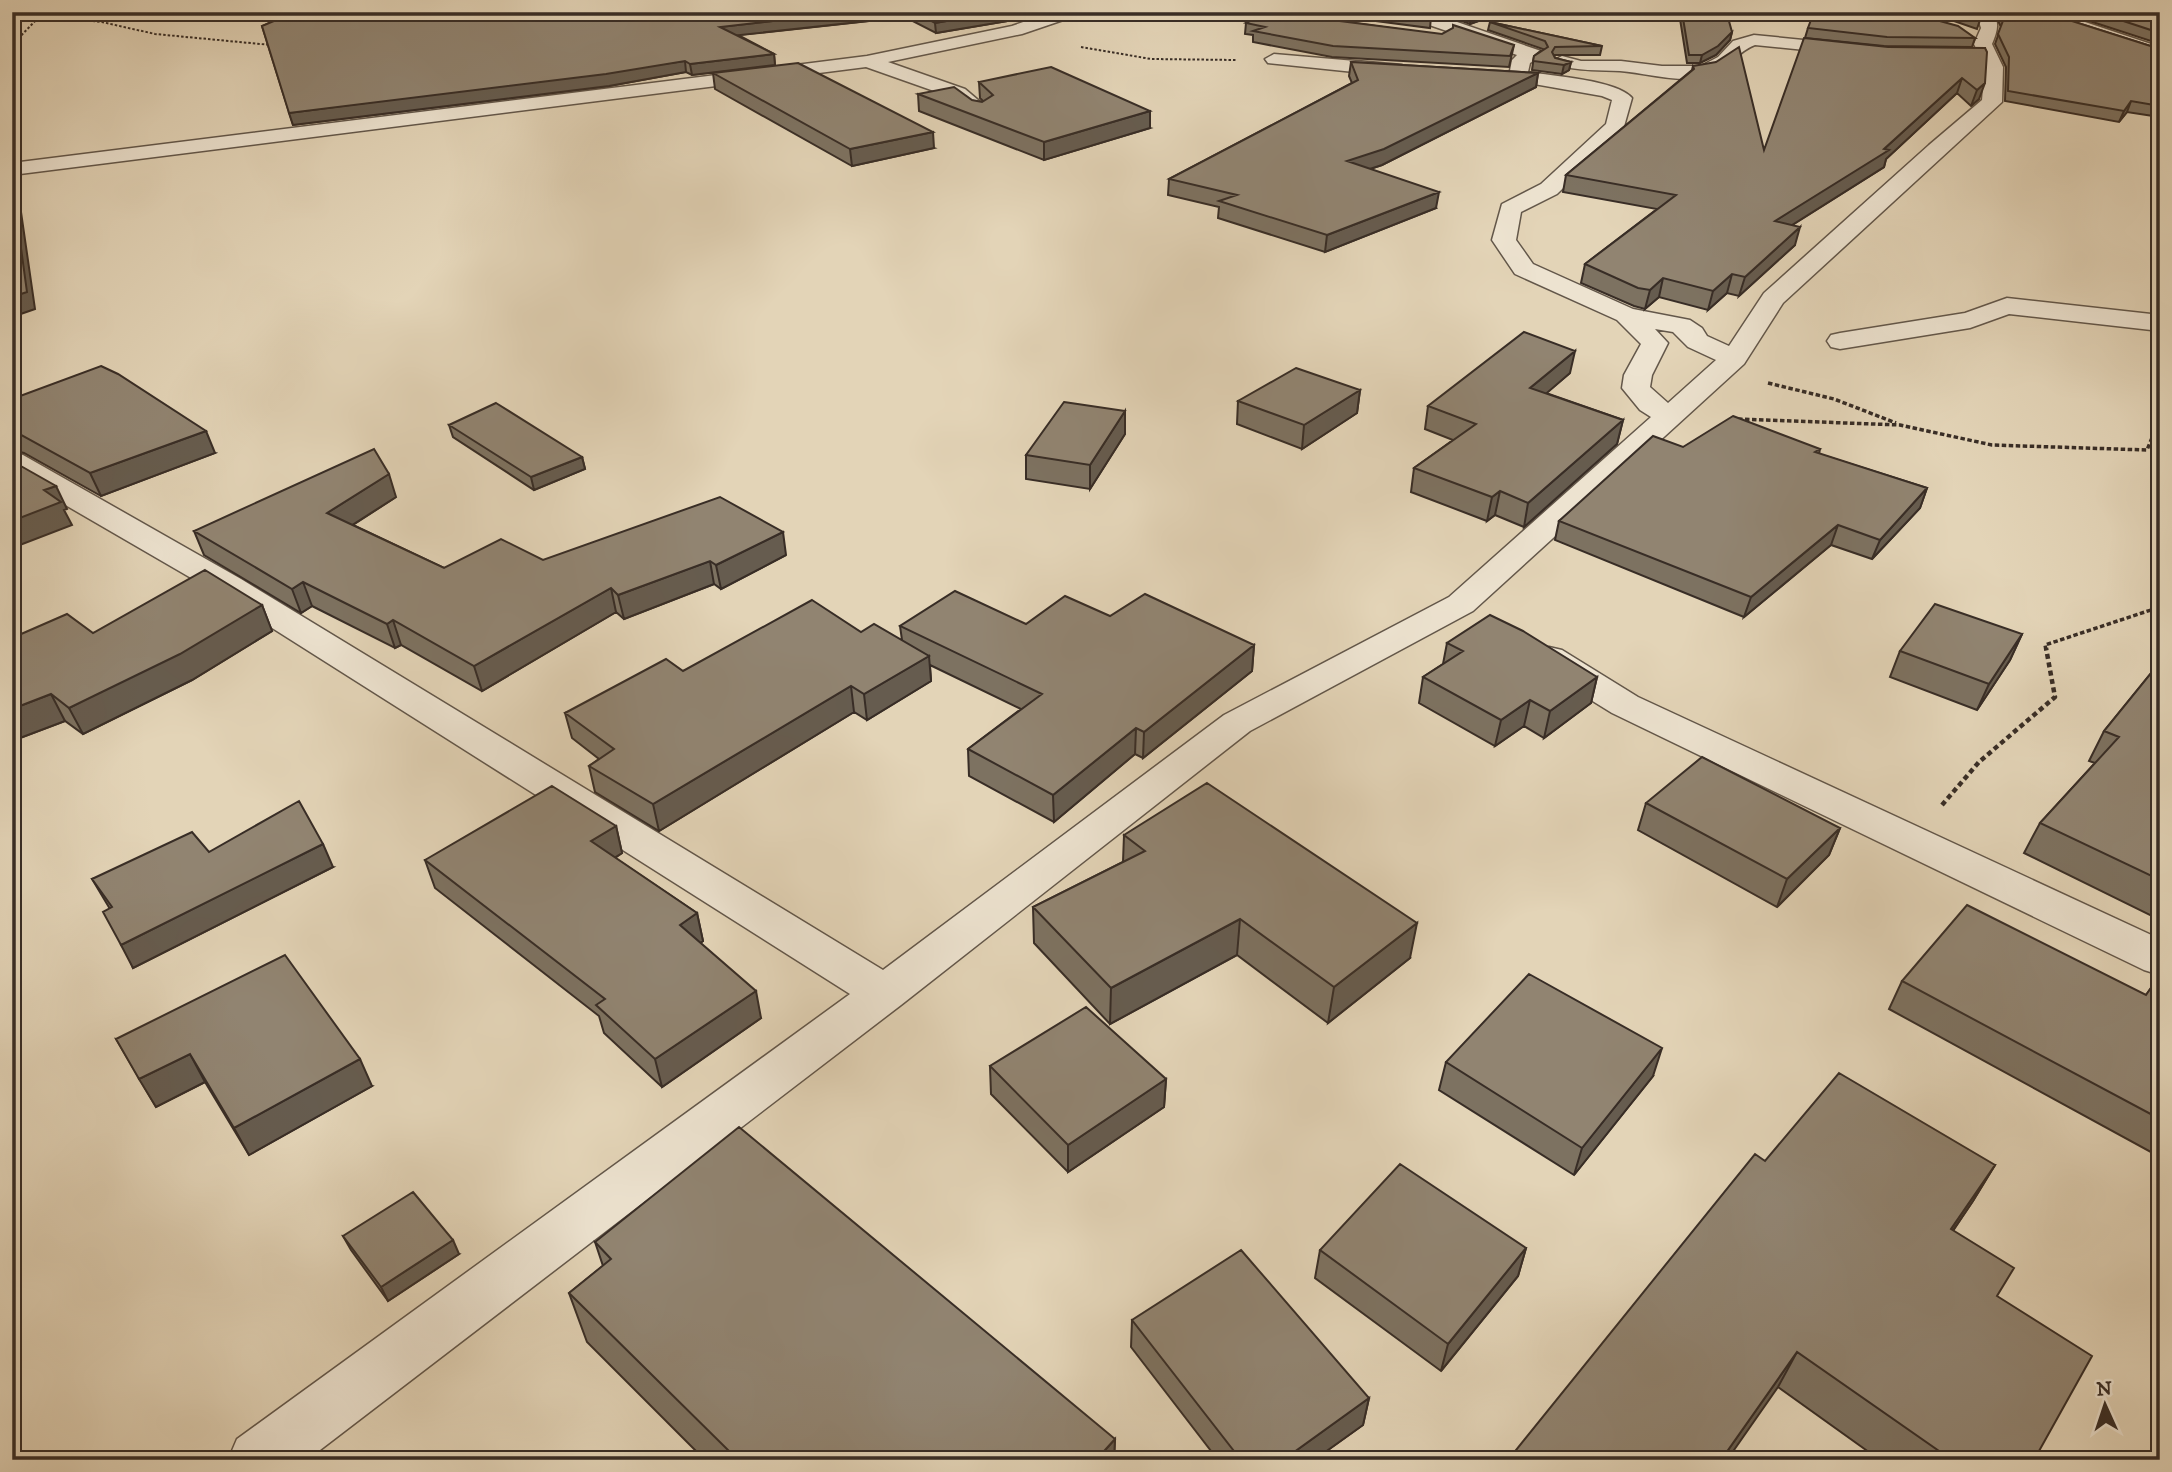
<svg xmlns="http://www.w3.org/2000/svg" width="2172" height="1472" font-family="'IM FELL DW Pica',serif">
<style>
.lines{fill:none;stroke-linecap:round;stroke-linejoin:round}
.minor-casing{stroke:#63574a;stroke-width:3}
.path-far2{stroke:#382d26;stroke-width:2;stroke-dasharray:2.5 2;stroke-linecap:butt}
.path-far1{stroke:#382d26;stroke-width:3.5;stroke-dasharray:4.5 2.5;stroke-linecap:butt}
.path{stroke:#382d26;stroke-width:4.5;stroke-dasharray:5 3.5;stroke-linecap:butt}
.minor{fill:#ede3d0;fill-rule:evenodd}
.wall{fill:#7d7261;stroke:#382d26;stroke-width:2}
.shaded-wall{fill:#665c4f;stroke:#382d26;stroke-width:2}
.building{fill:#918471;stroke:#382d26;stroke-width:2}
</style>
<rect width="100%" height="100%" fill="#e3d4b7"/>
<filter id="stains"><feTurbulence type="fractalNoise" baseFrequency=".00286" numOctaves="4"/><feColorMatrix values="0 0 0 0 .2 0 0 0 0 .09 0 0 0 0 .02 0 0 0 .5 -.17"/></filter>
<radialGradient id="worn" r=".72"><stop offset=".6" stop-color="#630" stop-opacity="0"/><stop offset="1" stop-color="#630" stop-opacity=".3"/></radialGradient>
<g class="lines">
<defs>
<path id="minor" d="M1052,12H1077L1075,16L1022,34L888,62L965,89L991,111L981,117L974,115L951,97L866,67L12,175V163L867,56L1012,26Z
M1401,12L1431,13L1541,51L1544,55L1530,63L1528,72C1552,76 1617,80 1632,98L1623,130L1557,194L1521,212L1516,240L1533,264L1633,309L1690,320L1702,328L1707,336L1729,346L1764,293L1929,145L1982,100L1985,67L1974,44L1981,28L1976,12H1993C2000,24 1997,32 1992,44L2003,67L2002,102L1783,303L1744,364L1473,611L1250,731L901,1005L307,1460H228L237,1439L850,994L217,593L12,474V452L23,455L241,579L883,970L1224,715L1449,597L1651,417L1640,410L1622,388L1624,375L1641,344L1617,320L1515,274L1492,240L1502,204L1541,184L1606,124L1612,100L1602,96L1511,80L1509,76L1512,60L1517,55L1403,16ZM1655,329L1673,332L1688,347L1716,360L1668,403L1650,387L1652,375L1668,343Z
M2048,12H2065L2070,17L2160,47V58L2058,25Z
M1754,35L1854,45L1863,50L1854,55L1755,45C1738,51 1729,68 1711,75C1685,85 1647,73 1620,71C1597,70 1578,71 1556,65L1553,61L1562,56L1581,61H1621L1662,66H1701L1718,57L1733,41Z
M1274,54L1402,65L1411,71L1402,77L1268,63L1265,59Z
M2007,298L2160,315V331L2009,314L1970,328L1840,349L1831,347L1827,341L1831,335L1840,333L1965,313Z
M1549,647L1562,650L1638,697L2160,939V975L2144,970L1612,713L1536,666L1531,658L1536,650Z"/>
</defs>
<use href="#minor" class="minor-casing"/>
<path class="path-far2" d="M12,13L102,22L155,34L271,45
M12,45L39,17
M1081,47L1151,59L1236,60"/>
<path class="path-far1" d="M1768,383L1834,399L1896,423
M1738,419L1900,425L1992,445L2147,450L2160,418
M2046,650L2045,645L2160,607"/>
<path class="path" d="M1942,805L1979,762L2055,697L2046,648"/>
<use href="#minor" class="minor"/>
</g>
<path class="wall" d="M295,12H1043L1026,18L936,33L905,17L738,35L774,54L775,65L692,75L686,72L609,86L293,125L262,26Z
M1270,12H1416L1431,17L1430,28L1345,17L1338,19L1340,21L1514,45L1509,67L1332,57L1253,42V35L1245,34L1246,23Z
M1437,12H1504L1470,24Z
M1681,12H1704L1732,32L1730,40L1716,55L1700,63H1687L1680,19Z
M1928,12H1979L1980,20L1977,29Z
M1994,12H2056L2059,17L2160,49V117L2127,112L2119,122L2005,101L2006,67L1995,44L2001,27Z
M2068,12H2160V42L2157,43L2071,15Z
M1907,13L1975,38L1972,47L1884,46L1805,38L1808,28Z
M1490,22L1602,46L1600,55H1554L1555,58L1571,62L1569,70L1562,74L1532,70L1534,56L1543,49L1488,30Z
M1888,47L1985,48L1979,99L1971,106L1957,93L1886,159L1884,167L1792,225L1795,245L1739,296L1727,293L1708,310L1659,297L1645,309L1634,306L1581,283L1585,264L1657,209L1563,192L1566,175L1692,70L1693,66L1764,150Z
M1351,62L1538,73L1536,87L1382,165L1370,169L1436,208L1325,252L1218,218L1219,207L1168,195L1169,179L1352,83L1349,76Z
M713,73L934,148L852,166L715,89Z
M979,82L1150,128L1044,160L919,111L918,94L982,102L983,101L980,98Z
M1570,373L1546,393L1623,420L1617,444L1524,527L1495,515L1487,521L1411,492L1414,468L1453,440L1425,429L1428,406Z
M1360,390L1357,413L1302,449L1237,424L1238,401Z
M12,399L215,453L101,496L24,453L12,450Z
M1125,411V434L1090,489L1026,479V455Z
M449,425L582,457L585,469L534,490L453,437Z
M1683,447L1820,449L1819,454L1927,488L1920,508L1872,559L1831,545L1744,617L1555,540L1559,521Z
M396,497L353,525L444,568L543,560L786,555L721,589L714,584L624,619L616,612L482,691L401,645L395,648L312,606L301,613L204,555L194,531Z
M262,605L272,631L192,680L83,734L65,721L12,741V638L93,633Z
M1110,616L1254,645L1252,671L1143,758L1135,754L1054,822L969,776L968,749L1021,709L930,665L931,681L867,720L854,712L659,831L595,792L589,766L599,759L572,738L565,713L683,671L861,632L902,640L900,626L1026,624Z
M2022,634L2010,660L1977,710L1890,677L1900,651Z
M1447,643L1597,677L1591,703L1544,738L1524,726L1495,746L1419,703L1423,677L1443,664Z
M2160,662V920L2024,853L2040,823L2095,763L2089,761L2104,731Z
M1646,803L1840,828L1829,855L1777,907L1638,830Z
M616,826L622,853L615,858L697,913L703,941L700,943L761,1018L662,1087L604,1033L599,1016L435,888L425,860Z
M1124,835L1410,958L1328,1023L1237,955L1110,1024L1034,943L1033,907L1123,862Z
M209,852L333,867L133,968L110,909L92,879Z
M2160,975V1157L1889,1009L1902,981L2146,995Z
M116,1039L372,1086L249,1155L205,1082L156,1107Z
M1446,1062L1653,1076L1574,1175L1439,1090Z
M990,1066L1166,1079L1164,1107L1068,1172L991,1094Z
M1765,1161L1995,1165L1973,1201L1953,1231L1997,1296L2034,1460H1880L1778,1387Z
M343,1236L459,1254L388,1301L351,1250Z
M595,1242L1115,1439L1114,1460H705L587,1342L569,1293L603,1266Z
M1526,1248L1518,1276L1441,1371L1315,1278L1320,1250Z
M1132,1320L1369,1398L1363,1425L1314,1460H1218L1131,1347Z"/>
<path class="shaded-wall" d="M851,12H905V17L722,37L720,27Z
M999,12H1043L1026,18L936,33L935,23Z
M1336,12H1346L1345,17L1337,19L1334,14Z
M1473,12H1504L1470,24L1471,13Z
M1732,32L1730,40L1716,55L1700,63L1702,55Z
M774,54L775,65L692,75L690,64Z
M685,61L686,72L609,86L293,125L289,113Z
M1571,62L1569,70L1562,74L1564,65Z
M1538,73L1536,87L1382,165L1345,177L1347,161Z
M1962,78L1957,93L1886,159L1884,167L1770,239L1775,221L1884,149Z
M1985,83L1979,99L1971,106L1977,90Z
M2131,101L2127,112L2119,122L2124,111Z
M1150,111V128L1044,160V142Z
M933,132L934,148L852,166L850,149Z
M1439,192L1436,208L1325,252L1327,235Z
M14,197L21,212L35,309L12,317Z
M1800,227L1795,245L1739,296L1745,277Z
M1732,274L1727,293L1708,310L1713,291Z
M1663,278L1659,297L1645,309L1650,290Z
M1575,351L1570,373L1526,411L1530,388Z
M1360,390L1357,413L1302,449L1304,425Z
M1125,411V434L1090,489V465Z
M1623,420L1617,444L1524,527L1528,503Z
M206,431L215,453L101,496L90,473Z
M582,457L585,469L534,490L531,477Z
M389,474L396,497L335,536L327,513Z
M56,486L67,509L64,510L72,525L12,548V521L44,490Z
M1927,488L1920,508L1872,559L1880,540Z
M1500,491L1495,515L1487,521L1492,497Z
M1838,525L1831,545L1744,617L1751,597Z
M783,532L786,555L721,589L716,565Z
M710,561L714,584L624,619L618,595Z
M303,582L312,606L301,613L292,589Z
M611,588L616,612L482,691L474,666Z
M262,605L272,631L192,680L83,734L69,708Z
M393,620L401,645L395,648L387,624Z
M2022,634L2010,660L1977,710L1989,684Z
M1254,645L1252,671L1143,758L1144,732Z
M929,656L931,681L867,720L864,694Z
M1597,677L1591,703L1544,738L1550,711Z
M851,686L854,712L659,831L653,804Z
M51,694L65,721L12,741V709Z
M1530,700L1524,726L1495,746L1501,720Z
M1136,728L1135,754L1054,822L1053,795Z
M616,826L622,853L598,868L591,841Z
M1840,828L1829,855L1777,907L1787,879Z
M323,844L333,867L133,968L121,945Z
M697,913L703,941L686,953L680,925Z
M1240,919L1237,955L1110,1024L1111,988Z
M1417,923L1410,958L1328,1023L1334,987Z
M756,991L761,1018L662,1087L655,1059Z
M1662,1048L1653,1076L1574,1175L1582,1148Z
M190,1054L205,1082L156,1107L139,1079Z
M360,1059L372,1086L249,1155L234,1128Z
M1166,1079L1164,1107L1068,1172V1145Z
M1995,1165L1973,1201L1929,1265L1951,1229Z
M453,1240L459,1254L388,1301L381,1287Z
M1526,1248L1518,1276L1441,1371L1448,1344Z
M1797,1352L1778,1387L1727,1460H1721Z
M1369,1398L1363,1425L1314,1460H1283Z
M1115,1439L1114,1460H1096Z"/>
<path class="building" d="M295,12H851L720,27L774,54L690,64L685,61L606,74L289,113L262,26Z
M915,12H999L935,23Z
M1270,12H1336L1334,14L1340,21L1442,34L1453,28V25L1514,45L1510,56L1333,46L1253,31L1265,27L1246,23Z
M1390,12H1416L1431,17Z
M1682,12L1727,14L1732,32L1718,46L1702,55H1689Z
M1814,12H1907L1958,26L1975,38L1887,37L1808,28Z
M1958,12H1979L1980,20Z
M2001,12H2056L2059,17L2160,49V106L2131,101L2124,111L2008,91L2009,57L1998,34L2004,18Z
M2096,12H2160V33Z
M1490,22L1602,46L1555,47L1552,52L1555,58L1571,62L1564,65L1533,61L1534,56L1548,47L1545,41Z
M1804,38L1888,47L1985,48L1987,52L1985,83L1977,90L1962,78L1884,149L1889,150L1775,221L1800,227L1745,277L1732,274L1713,291L1663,278L1650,290L1638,288L1585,264L1676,195L1566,175L1694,69L1693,66L1716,62L1739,47L1764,150Z
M1351,62L1538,73L1384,149L1347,161L1439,192L1327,235L1219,201L1237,195L1169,179L1358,80Z
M798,63L933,132L850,149L713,73Z
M1051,67L1150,111L1044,142L918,94L954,87L972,100L982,102L993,95L979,82Z
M12,197H14L27,292L12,297Z
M1524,332L1575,351L1530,388L1623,420L1528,503L1500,491L1492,497L1414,468L1476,424L1428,406Z
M101,366L118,374L206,431L90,473L12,430V399Z
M1296,368L1360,390L1304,425L1238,401Z
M1064,402L1125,411L1090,465L1026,455Z
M496,403L582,457L531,477L449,425Z
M1733,416L1820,449L1815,452L1927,488L1880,540L1838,525L1751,597L1559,521L1653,436L1683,447Z
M374,449L389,474L327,513L444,568L501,539L543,560L720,497L783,532L716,565L710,561L618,595L611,588L474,666L393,620L387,624L303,582L292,589L194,531Z
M12,461L56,486L44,490L61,502L12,521Z
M205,570L262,605L180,654L69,708L51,694L12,709V638L67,614L93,633Z
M955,591L1026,624L1065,596L1110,616L1145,594L1254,645L1144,732L1136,728L1053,795L968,749L1042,694L900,626Z
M812,600L861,632L874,624L929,656L864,694L851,686L653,804L589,766L614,749L565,713L666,659L683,671Z
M1935,604L2022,634L1989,684L1900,651Z
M1490,615L1523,631L1597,677L1550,711L1530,700L1501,720L1423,677L1463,651L1447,643Z
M2160,662V880L2040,823L2119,737L2104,731Z
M1702,757L1840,828L1787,879L1646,803Z
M1207,783L1417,923L1334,987L1240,919L1111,988L1033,907L1145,851L1124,835Z
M552,786L616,826L591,841L697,913L680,925L756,991L655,1059L596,1005L605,999L425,860Z
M299,801L323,844L121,945L103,912L112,907L92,879L192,832L209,852Z
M1967,905L2146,995L2160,975V1119L1902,981Z
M285,955L360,1059L234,1128L190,1054L139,1079L116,1039Z
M1529,974L1662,1048L1582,1148L1446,1062Z
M1086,1007L1166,1079L1068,1145L990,1066Z
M1839,1073L1995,1165L1951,1229L2014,1268L1997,1296L2092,1356L2034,1460H1952L1797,1352L1721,1460H1508L1755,1154L1765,1161Z
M739,1127L1115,1439L1096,1460H718L728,1450L569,1293L611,1259L595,1242Z
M1400,1164L1526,1248L1448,1344L1320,1250Z
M413,1192L453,1240L381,1287L343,1236Z
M1241,1250L1369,1398L1283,1460H1241L1132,1320Z"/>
<rect width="2172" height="1472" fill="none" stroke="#e3d4b7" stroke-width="42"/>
<rect x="14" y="14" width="2144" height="1444" fill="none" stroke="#382d26" stroke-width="3.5"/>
<rect x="21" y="21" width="2130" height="1430" fill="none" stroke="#382d26" stroke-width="2"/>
<g transform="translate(2105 1405) rotate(357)" stroke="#ede3d0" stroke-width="5" paint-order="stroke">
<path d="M0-5L12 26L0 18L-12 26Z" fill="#382d26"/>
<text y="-10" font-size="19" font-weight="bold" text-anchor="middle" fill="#382d26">N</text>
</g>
<rect width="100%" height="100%" filter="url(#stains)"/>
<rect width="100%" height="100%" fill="url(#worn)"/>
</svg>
